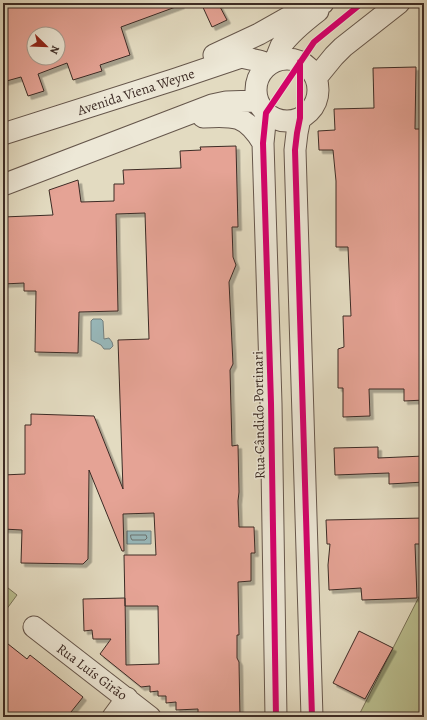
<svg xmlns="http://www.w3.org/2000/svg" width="427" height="720" font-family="Alegreya,serif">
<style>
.green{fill:#b9be8f;stroke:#7a745a}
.water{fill:#98b9bc;stroke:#738080}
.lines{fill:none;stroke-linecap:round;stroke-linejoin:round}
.shore{stroke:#6a7270;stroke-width:1}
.building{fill:#e5a395;stroke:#3c2b25;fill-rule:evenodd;filter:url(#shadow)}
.minor-casing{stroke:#66574c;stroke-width:23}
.minor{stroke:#ede8d7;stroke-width:21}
.cycleway-casing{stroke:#ede8d7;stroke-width:8}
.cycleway{stroke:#d6006c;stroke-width:6}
.labels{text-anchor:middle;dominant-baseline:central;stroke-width:3;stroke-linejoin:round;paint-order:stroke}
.street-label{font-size:14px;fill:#3c2b25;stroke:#ede8d7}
</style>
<defs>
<filter id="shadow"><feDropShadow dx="3.5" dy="3.5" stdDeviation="0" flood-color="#0004"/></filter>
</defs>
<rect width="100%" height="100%" fill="#e3dbc1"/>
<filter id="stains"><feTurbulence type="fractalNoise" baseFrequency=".005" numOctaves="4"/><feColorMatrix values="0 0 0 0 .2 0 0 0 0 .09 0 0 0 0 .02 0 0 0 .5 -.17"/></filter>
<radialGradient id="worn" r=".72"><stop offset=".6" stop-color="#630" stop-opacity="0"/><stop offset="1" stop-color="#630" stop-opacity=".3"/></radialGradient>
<path class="green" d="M3,584L17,595L3,614Z
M424,587V717H358Z"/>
<path class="water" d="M93,319H101L103,321L104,339L109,338L112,342L113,346L110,349H104L101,345L91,340V321Z
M127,531H151V544H127Z"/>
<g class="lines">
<path class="shore" d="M131,535H146L147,538L145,540H132L131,538Z"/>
</g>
<path class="building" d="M3,3H180L181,5L121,27L130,55L100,65L102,71L73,80L67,63L38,74L44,91L28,96L21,77L3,82ZM34,34H58V58H34Z
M201,3H218L227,20L212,27Z
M416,67L415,129H424V400L404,401V389H369L370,416L343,417V388H338V349L344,347L343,316H351L348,247H336V181L333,150H319L318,131L335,130L334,109L374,108L373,68Z
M236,146L238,227H232L233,257L236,265L229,282L233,364L230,370L232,446L238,445L239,492L238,501L239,527H254L255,553H251V581L238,582L239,635H237V658L239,662L240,717H214V713H198V709L176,710V702L166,703V696H158V691L150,692V686L141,687L100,654L111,639H93L92,630L84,631L83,599L125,598L126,665L159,664L158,606H125L124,555H156L154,513L123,514L124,551H122L89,470L88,559L83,564L21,563L22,530L3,529V475L25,474V425H31V414L94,416L123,489L118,340L149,339L145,213L116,214L118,311L79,312L78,353L35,352L36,291H24V283L3,284V217L53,215L49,190L78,180L81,202L114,201V184H124L123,170L181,168L180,151L201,150L200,147Z
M378,447V458L424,456V482L389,484V473L335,475L334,448Z
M424,518V544H415L417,598L362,600L361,588L329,590L328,565L330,544H327L326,520Z
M359,631L393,648L365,699L333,683Z
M3,640L27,659L30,655L83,697L67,717H3Z"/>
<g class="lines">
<defs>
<path id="minor" d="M214,55L259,34L305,8L323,3
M256 90a31 31 0 1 1 62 0a31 31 0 1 1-62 0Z
M275,61C277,56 279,51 281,46C290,33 305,21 318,11
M316,78L334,56L343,47L399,3
M266,113L263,143L271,403L276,717
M203,117C235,115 246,115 263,143
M300,118L297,133L295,150L312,717
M3,134L176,79L241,57L259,61L268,64
M3,185L212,105L226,102L257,101
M34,627L150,717
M113,717L127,698"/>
</defs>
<use href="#minor" class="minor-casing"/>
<use href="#minor" class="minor"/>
<defs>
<path id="cycleway" d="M300,62V118L297,133L295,150L312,717
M276,717L271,403L263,143L266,113L314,42L362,3"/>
</defs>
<use href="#cycleway" class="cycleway-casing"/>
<use href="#cycleway" class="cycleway"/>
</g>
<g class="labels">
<g class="street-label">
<text transform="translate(136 92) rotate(-18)">Avenida Viena Weyne</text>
<text transform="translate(259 415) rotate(-91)">Rua Cândido Portinari</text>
<text transform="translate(92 672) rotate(37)">Rua Luís Girão</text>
</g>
</g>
<rect width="427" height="720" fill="none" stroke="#e3dbc1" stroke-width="16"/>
<rect x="4" y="4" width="419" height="712" fill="none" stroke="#3c2b25" stroke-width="2"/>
<rect x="8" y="8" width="411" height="704" fill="none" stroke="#3c2b25"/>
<g transform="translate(46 46) rotate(113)"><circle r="19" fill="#ede8d7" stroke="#a69c90"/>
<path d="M0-3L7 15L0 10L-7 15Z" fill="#8f2418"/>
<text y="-6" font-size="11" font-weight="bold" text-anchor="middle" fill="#3c2b25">N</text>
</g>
<rect width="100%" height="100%" filter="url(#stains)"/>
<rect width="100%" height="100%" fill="url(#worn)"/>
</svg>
